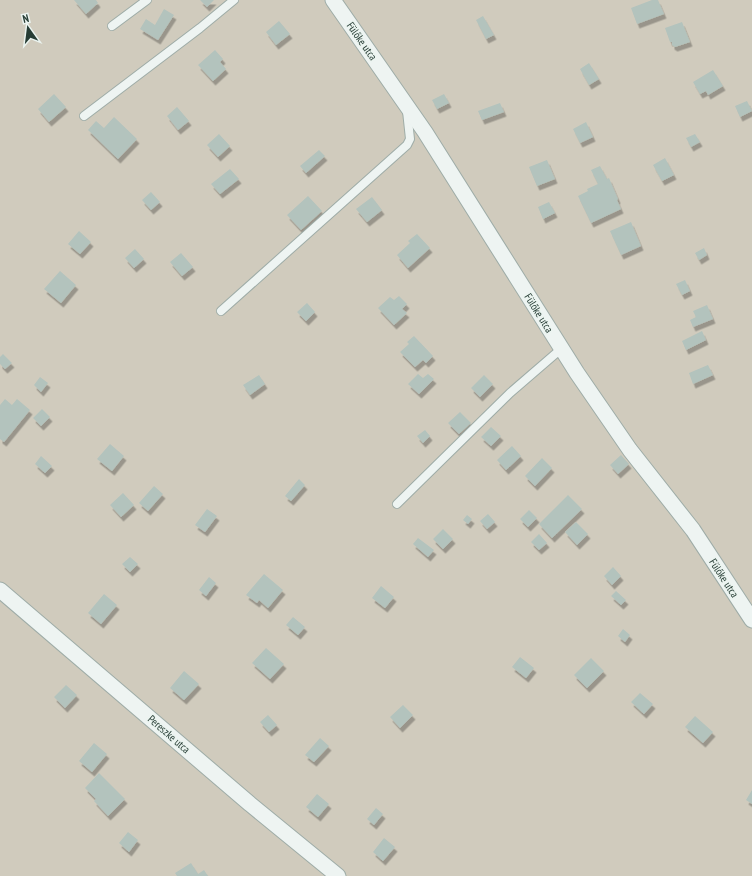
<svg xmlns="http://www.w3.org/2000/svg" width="752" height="876" font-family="'PT Sans Narrow',sans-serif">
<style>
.green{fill:#d0cbbd}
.building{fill:#b3c3bd;filter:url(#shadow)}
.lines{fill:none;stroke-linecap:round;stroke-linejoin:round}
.service-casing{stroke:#9eaca7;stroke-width:10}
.minor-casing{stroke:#9eaca7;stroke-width:17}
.service{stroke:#eef4f2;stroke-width:8}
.minor{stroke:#eef4f2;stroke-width:15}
.labels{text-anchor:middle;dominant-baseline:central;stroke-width:3;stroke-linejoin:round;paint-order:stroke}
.street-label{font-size:11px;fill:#263c34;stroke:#ebf4f0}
</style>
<defs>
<filter id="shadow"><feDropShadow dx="2.5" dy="4.5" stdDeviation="0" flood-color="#0004"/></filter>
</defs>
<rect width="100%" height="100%" fill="#dce6e2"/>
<path class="green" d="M0,0H752V876H0Z"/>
<path class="building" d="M74,0H96L98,3L86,14Z
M200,0H214L207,7Z
M652,0H658L664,14L637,24L631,8Z
M164,9L174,15L158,40L140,29L146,19L155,25Z
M483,16L494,35L486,39L476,20Z
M279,21L290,34L276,45L266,32Z
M682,22L690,42L675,47L672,45V42H670L665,28Z
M215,50L223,59L220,62L226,69L213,81L198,65Z
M589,63L599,79L589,85L580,69Z
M713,70L723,86L708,95L706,91L700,94L693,82Z
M54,94L66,107L49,122L38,109Z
M444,94L449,103L437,109L432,100Z
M747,101L752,111L740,117L735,106Z
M500,103L504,112L482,120L478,111Z
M177,107L189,121L178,130L167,116Z
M114,117L137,139L118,159L88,130L96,121L104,128Z
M586,122L593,137L580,143L573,129Z
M219,134L230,146L218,157L207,145Z
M695,134L700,142L691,147L686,138Z
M319,150L325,156L306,173L300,166Z
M665,158L674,175L662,181L653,165Z
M547,160L555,179L537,186L529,167Z
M600,166L607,179L609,178L618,199L617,200L621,209L591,223L578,196L588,191L587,189L598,184L591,170Z
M230,169L239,179L220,194L211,184Z
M151,192L160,202L151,210L142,200Z
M308,196L322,211L301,230L287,215Z
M372,197L382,210L367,222L356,209Z
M549,202L555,213L543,219L538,207Z
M631,222L641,246L621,255L610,231Z
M79,231L91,242L80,254L68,244Z
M417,234L430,248L408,268L397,255L410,243L408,241Z
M704,248L707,255L699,260L695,253Z
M135,249L144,259L134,268L125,258Z
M181,253L193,267L182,276L170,262Z
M60,271L76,285L61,303L44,289Z
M685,280L690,291L682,295L676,284Z
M399,296L407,304L402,309L407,313L394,325L378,308L390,297L394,300Z
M307,303L315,312L306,321L297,312Z
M707,305L713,319L693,327L690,320L696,317L693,311Z
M702,331L706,340L686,350L682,341Z
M414,336L433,356L426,363L423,360L415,367L400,352L409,344L407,342Z
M3,354L12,363L5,369L0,364V357Z
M708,365L713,375L693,384L689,373Z
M418,374L423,378L428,374L434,379L419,394L408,384Z
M259,375L265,384L250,395L243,385Z
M484,375L493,384L480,397L471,388Z
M40,377L48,383L41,392L34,385Z
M5,399L12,405L17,399L30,410L4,442L0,439V405Z
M42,409L50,417L41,426L33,418Z
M460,412L471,423L459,434L448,423Z
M491,427L501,436L491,446L481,437Z
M425,430L430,436L423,443L417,436Z
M110,444L124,456L112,471L97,459Z
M512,446L521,456L506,470L497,460Z
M621,455L629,464L618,474L610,465Z
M41,456L52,466L45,473L35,464Z
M542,458L552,468L535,486L525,476Z
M299,479L305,485L291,501L285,496Z
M154,486L163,494L148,511L139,503Z
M123,493L134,505L121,517L110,505Z
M568,495L582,509L552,538L539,524Z
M207,509L217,516L205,532L195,525Z
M529,510L537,518L528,527L520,519Z
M488,514L495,522L487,529L480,521Z
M467,515L472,519L468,524L463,520Z
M576,522L588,534L577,545L565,532Z
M443,529L453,539L443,549L433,539Z
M539,534L547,543L539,550L531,542Z
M418,538L434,550L428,557L413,544Z
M130,557L138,564L130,572L122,564Z
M613,567L621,576L612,585L604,576Z
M264,574L283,590L268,608L259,600L257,603L246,595Z
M209,577L216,583L206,596L199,590Z
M381,586L394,597L385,608L372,598Z
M616,591L626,600L621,605L611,596Z
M104,594L117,605L101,624L88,613Z
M293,617L305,627L298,635L286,625Z
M623,629L630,635L625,642L618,636Z
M266,648L284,664L270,679L252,663Z
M520,657L534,668L526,678L512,667Z
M591,658L604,671L587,688L574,675Z
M184,671L199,684L184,700L170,688Z
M66,685L77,695L65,708L54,697Z
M640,693L653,704L644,714L631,702Z
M403,705L413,715L400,728L390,717Z
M268,715L277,725L269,732L260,722Z
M695,716L713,732L703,743L685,727Z
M320,738L329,746L314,762L305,755Z
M94,743L107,754L92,772L79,761Z
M99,773L125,799L108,816L94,801L96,799L85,788Z
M752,790V804L746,800Z
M317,794L329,804L318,817L306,807Z
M376,808L383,814L374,825L367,819Z
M128,832L138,840L129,852L119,843Z
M384,838L395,847L383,861L373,852Z
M191,863L198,874L204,870L208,876H177L175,873Z"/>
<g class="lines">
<defs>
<path id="service" d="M112,26L147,0
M84,116L200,28L234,0
M221,311L407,145L410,139L407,111
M397,504L510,393L561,349"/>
<path id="minor" d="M333,0L425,132L577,373L630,450L693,530L752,620
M0,590L250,804L338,876"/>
</defs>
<use href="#service" class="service-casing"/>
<use href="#minor" class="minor-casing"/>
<use href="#service" class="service"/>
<use href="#minor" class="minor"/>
</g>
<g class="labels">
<g class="street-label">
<text transform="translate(362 41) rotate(55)">Fülőke utca</text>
<text transform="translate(539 313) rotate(58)">Fülőke utca</text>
<text transform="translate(724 578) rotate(57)">Fülőke utca</text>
<text transform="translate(169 734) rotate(41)">Pereszke utca</text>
</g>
</g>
<g transform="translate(28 28) rotate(346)" stroke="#ebf4f0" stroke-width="3" paint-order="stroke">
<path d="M0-3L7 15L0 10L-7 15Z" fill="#263c34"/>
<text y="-6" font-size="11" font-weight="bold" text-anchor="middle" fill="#263c34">N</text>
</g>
</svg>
